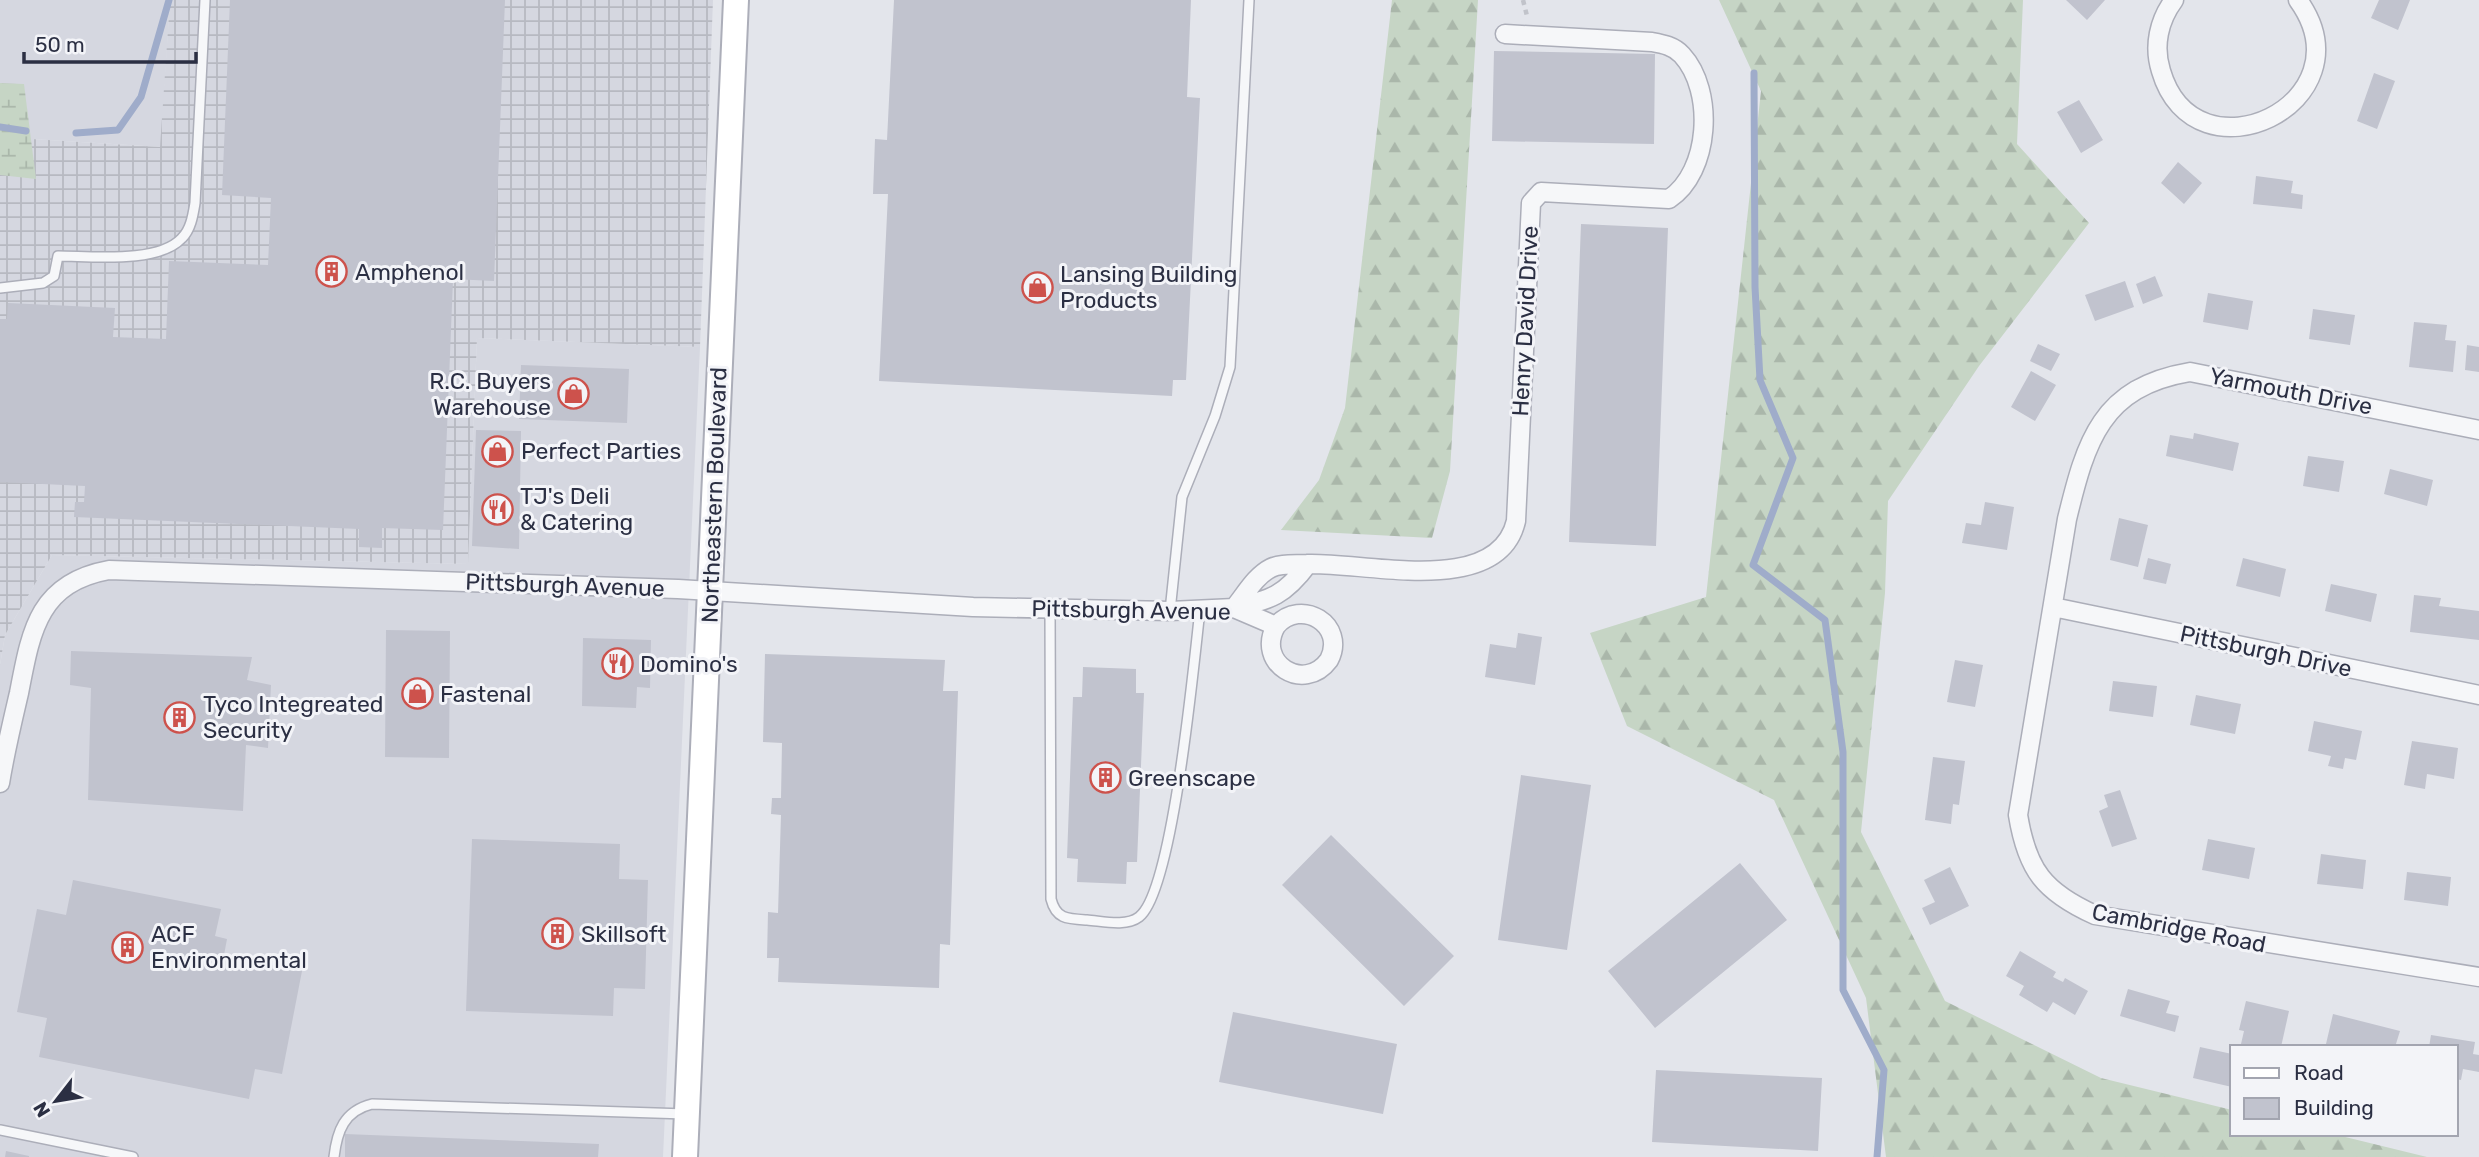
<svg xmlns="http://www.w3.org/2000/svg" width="2479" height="1157" font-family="Rubik,sans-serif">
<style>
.built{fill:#d5d7e0}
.industrial{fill:url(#industrial-grid)}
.forest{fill:url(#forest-firs)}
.wetland{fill:url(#wetland-marsh)}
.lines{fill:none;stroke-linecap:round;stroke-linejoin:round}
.stream{stroke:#9facca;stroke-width:7}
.building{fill:#c1c3ce}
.lane-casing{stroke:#acaeb9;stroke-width:12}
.street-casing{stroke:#acaeb9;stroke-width:21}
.secondary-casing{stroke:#acaeb9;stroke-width:28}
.path{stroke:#c1c3ca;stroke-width:4.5;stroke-dasharray:5 5;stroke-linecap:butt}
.lane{stroke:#f6f7f9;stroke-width:9}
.street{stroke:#f6f7f9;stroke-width:18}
.secondary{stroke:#fff;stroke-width:24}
.labels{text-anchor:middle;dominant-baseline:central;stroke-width:6;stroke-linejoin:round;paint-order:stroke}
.poi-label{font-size:23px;fill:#2b2f43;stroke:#f3f4f8;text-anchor:start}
.street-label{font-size:23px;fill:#2b2f43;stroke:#f3f4f8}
</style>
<defs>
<pattern id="industrial-grid" width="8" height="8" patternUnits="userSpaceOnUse" patternTransform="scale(1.75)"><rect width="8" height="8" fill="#d5d7e0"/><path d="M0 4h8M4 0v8" fill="none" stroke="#b7b9c1"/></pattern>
<pattern id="forest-firs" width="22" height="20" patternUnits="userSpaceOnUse" patternTransform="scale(1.75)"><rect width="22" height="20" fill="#c6d5c5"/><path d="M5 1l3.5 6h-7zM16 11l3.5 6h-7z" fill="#aab7aa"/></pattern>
<pattern id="wetland-marsh" width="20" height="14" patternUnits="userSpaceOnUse" patternTransform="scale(1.75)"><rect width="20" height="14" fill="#c6d5c5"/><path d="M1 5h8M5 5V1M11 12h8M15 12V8" fill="none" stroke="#aab7aa"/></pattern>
</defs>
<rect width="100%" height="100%" fill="#e3e5eb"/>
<path class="built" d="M0,0H170L161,147L0,137Z
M477,338L700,347L663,1157H0V665L5,635L52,555L468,564Z"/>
<path class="industrial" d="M170,0H713L700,347L477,338L468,564L52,555L5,635L0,665V137L160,147Z"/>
<path class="forest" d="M1392,0H1478L1450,471L1432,538L1281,530L1319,480L1345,408Z
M1719,0H2023L2017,144L2089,223L1979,366L1888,501L1885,593L1861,832L1945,1001L2101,1078L2232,1110V1134H2333L2427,1157H1886L1866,998L1774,800L1627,726L1590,633L1706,597L1761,91Z"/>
<path class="wetland" d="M0,83L24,84L36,179L0,175Z"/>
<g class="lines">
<path class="stream" d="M1754,73L1755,287L1760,380L1793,458L1753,565L1825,620L1843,752V990L1884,1070L1877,1157
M0,127L26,131
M76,133L118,130L141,97L169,0"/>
</g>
<path class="building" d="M230,0H505L494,281L453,279L443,530L382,528V548L359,547V529L74,517L75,502H84L85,486L0,482V319H7L8,303L115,308L113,337L166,339L169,261L268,265L271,198L222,195Z
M894,0H1191L1187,97L1200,98L1186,380H1173L1172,396L879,381L888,194H873L875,139L887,140Z
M2066,0H2105L2087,20Z
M2379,0H2410L2398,30L2371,18Z
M1494,51L1655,54L1654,144L1492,141Z
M2374,73L2395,81L2377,129L2357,121Z
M2079,100L2103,140L2081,153L2057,112Z
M2178,162L2202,183L2184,204L2161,183Z
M2256,176L2293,181L2291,193L2303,195L2302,209L2253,204Z
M1581,224L1668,228L1656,546L1569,542Z
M2155,276L2163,296L2143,304L2136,284Z
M2125,281L2134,307L2095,321L2085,295Z
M2208,293L2253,301L2248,330L2203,322Z
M2313,309L2355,315L2350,345L2309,339Z
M2414,322L2447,325L2445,340L2456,341L2453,372L2409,367Z
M2038,344L2060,354L2051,371L2030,361Z
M2467,345L2479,347V372L2465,370Z
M521,365L629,369L627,423L519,419Z
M2031,371L2056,385L2035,421L2011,407Z
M476,430L521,431L519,549L472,546Z
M2194,433L2239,443L2233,471L2166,456L2170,435L2193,439Z
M2308,456L2344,461L2339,492L2303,486Z
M2390,469L2433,480L2427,506L2384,494Z
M1985,502L2014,507L2007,550L1962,543L1966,523L1981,525Z
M2119,518L2148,525L2138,567L2110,560Z
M2148,558L2171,564L2166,584L2143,579Z
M2243,558L2286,569L2280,597L2236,586Z
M2331,584L2377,594L2371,622L2325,611Z
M2414,595L2441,598L2439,606L2479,611V640L2410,632Z
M386,630L450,631L449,758L385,757Z
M1518,633L1542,637L1535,685L1485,677L1490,644L1516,648Z
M583,638L651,640L650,688L637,687L636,708L582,706Z
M71,651L252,657L247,680L271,685L268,748L246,745L243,811L88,800L91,688L70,685Z
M765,654L945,660L943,691H958L950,945L940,944L939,988L778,982L779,958H767L768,912L778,913L781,815L771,814L772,798H781L782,743L763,742Z
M1955,660L1983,665L1975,707L1947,702Z
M1083,667L1136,669V693H1144L1137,862H1127L1126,884L1077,882L1078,859L1067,858L1073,697H1082Z
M2113,681L2157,686L2153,717L2109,711Z
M2196,695L2241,704L2235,734L2190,725Z
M2314,721L2362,731L2356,760L2345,758L2343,769L2328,766L2331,756L2308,751Z
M2412,741L2458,748L2454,779L2427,774L2425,789L2404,785Z
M1933,757L1965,761L1959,805L1953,804L1951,824L1925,820Z
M1521,775L1591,785L1567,950L1498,940Z
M2120,790L2137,839L2112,847L2099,811L2108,807L2104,795Z
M1331,835L1454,956L1404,1006L1282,885Z
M472,839L620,844L619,879L648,880L645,989L614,988L613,1016L466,1011Z
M2208,839L2255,848L2249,879L2202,870Z
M2321,854L2366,860L2363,889L2317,884Z
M1740,863L1787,920L1655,1028L1608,971Z
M1950,867L1969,906L1930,925L1922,908L1935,902L1924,880Z
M2407,872L2451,877L2448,906L2404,900Z
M73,880L221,909L215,936L227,939L224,955L302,971L282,1074L255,1069L249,1099L39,1057L47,1018L17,1012L37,909L66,915Z
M2020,951L2056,972L2053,977L2063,982L2065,978L2088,991L2075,1015L2053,1002L2047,1012L2019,995L2024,986L2006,976Z
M2128,989L2170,1001L2166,1013L2179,1016L2175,1032L2120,1016Z
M2246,1001L2289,1011L2281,1047L2241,1044L2244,1031L2239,1030Z
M1233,1012L1397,1044L1383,1114L1219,1082Z
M2333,1014L2400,1031L2395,1047H2337L2326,1044Z
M2431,1035L2475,1042L2473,1054L2479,1055V1072L2463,1069L2461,1080L2456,1079V1047H2429Z
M2200,1047L2232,1054V1087L2193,1078Z
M1656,1070L1822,1078L1818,1151L1652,1142Z
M345,1134L599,1144L598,1157H345Z
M6,1151L29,1156V1157H5Z"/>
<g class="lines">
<defs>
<path id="lane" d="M0,288L43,283L54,276L58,256C91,256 158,264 182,238C191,229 193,215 195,203L205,0
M1050,609L1051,899C1056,919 1067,919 1087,920C1102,921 1126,927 1139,917C1173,892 1194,661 1200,610
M1170,611L1182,497L1215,416L1230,367L1249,0
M0,1130L133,1157
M334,1157C337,1131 344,1111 372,1104L686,1114"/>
<path id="street" d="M2174,0C2159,20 2153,46 2161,71C2195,187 2372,103 2298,0
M2479,430L2190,372C2101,387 2086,441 2067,519L2018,815C2027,870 2044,892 2095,915L2479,977
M2053,607L2479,695
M1234,608C1245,595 1255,576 1271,568C1281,563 1296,565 1308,564C1367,562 1498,598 1516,521L1531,203L1541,192L1669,199C1710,172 1715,91 1682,55C1674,46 1663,44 1652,42L1505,34
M1234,608C1271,600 1285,595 1308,564
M0,783C5,752 12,723 19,693C31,631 38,583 109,570L678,589L973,607L1170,611L1234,608L1276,626C1255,663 1304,694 1329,660C1347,625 1301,597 1276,626"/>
<path id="secondary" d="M685,1157L736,0"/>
</defs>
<use href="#lane" class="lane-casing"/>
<use href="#street" class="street-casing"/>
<use href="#secondary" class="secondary-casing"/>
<path class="path" d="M1523,0L1527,16"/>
<use href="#lane" class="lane"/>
<use href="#street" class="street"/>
<use href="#secondary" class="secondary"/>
</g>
<defs>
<symbol id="building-ring" viewBox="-11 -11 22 22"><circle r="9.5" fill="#f3f4f8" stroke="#cd524c" stroke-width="1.5"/><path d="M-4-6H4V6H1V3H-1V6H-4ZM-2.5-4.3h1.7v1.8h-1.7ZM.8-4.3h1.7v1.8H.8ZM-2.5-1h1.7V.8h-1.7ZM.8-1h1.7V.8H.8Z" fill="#cd524c"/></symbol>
<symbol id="shop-ring" viewBox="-11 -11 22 22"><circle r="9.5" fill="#f3f4f8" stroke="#cd524c" stroke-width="1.5"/><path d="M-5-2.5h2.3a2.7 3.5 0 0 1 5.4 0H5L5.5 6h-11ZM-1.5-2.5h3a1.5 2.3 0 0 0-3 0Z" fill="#cd524c"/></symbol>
<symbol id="restaurant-ring" viewBox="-11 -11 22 22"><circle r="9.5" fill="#f3f4f8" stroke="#cd524c" stroke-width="1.5"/><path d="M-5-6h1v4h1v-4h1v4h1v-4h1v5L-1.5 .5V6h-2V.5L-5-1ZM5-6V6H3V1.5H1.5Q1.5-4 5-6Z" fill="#cd524c"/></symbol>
</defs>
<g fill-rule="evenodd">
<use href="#building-ring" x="314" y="254" width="35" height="35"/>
<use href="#shop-ring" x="1020" y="270" width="35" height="35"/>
<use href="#shop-ring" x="556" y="376" width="35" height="35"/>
<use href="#shop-ring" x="480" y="434" width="35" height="35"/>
<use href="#restaurant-ring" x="480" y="492" width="35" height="35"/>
<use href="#restaurant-ring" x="600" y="646" width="35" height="35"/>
<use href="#shop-ring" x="400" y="676" width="35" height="35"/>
<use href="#building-ring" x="162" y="700" width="35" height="35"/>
<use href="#building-ring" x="1088" y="760" width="35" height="35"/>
<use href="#building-ring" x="540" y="916" width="35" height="35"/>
<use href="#building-ring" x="110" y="930" width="35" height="35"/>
</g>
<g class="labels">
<g class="poi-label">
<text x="355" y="272">Amphenol</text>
<text x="1060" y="274">Lansing Building<tspan x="1060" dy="26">Products</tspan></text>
<text x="551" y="381" text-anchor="end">R.C. Buyers<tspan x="551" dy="26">Warehouse</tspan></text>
<text x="521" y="451">Perfect Parties</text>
<text x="520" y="496">TJ's Deli<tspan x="520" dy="26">&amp; Catering</tspan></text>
<text x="640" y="664">Domino's</text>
<text x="440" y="694">Fastenal</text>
<text x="203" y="704">Tyco Integreated<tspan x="203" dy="26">Security</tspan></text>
<text x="1128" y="778">Greenscape</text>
<text x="151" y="934">ACF<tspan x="151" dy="26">Environmental</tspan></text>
<text x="581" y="934">Skillsoft</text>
</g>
<g class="street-label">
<text transform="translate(1525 321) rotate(-87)">Henry David Drive</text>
<text transform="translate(2291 391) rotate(11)">Yarmouth Drive</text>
<text transform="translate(714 495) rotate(-88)">Northeastern Boulevard</text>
<text transform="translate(565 585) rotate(2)">Pittsburgh Avenue</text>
<text transform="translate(1131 610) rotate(1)">Pittsburgh Avenue</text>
<text transform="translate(2266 651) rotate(12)">Pittsburgh Drive</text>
<text transform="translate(2179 928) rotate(11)">Cambridge Road</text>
</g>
</g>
<rect x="2230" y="1045" width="228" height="91" fill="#f3f4f8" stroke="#a3a5b0" stroke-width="2"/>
<rect x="2244" y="1068" width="35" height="10" fill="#ffffff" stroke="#a3a5b0" stroke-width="2"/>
<text x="2294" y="1080" font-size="21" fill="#2b2f43">Road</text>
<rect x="2244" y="1098" width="35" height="21" fill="#c1c3ce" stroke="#a3a5b0" stroke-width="2"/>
<text x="2294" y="1115" font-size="21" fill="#2b2f43">Building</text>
<g transform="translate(56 1101) rotate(239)" stroke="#f3f4f8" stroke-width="5" paint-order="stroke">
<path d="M0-5L12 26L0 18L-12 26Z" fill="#2b2f43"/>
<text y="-10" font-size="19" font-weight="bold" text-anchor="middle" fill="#2b2f43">N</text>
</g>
<path d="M24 52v10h172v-10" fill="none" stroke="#2b2f43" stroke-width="3.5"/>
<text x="35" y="52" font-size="21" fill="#2b2f43" stroke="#f3f4f8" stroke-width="5" paint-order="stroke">50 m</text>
</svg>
